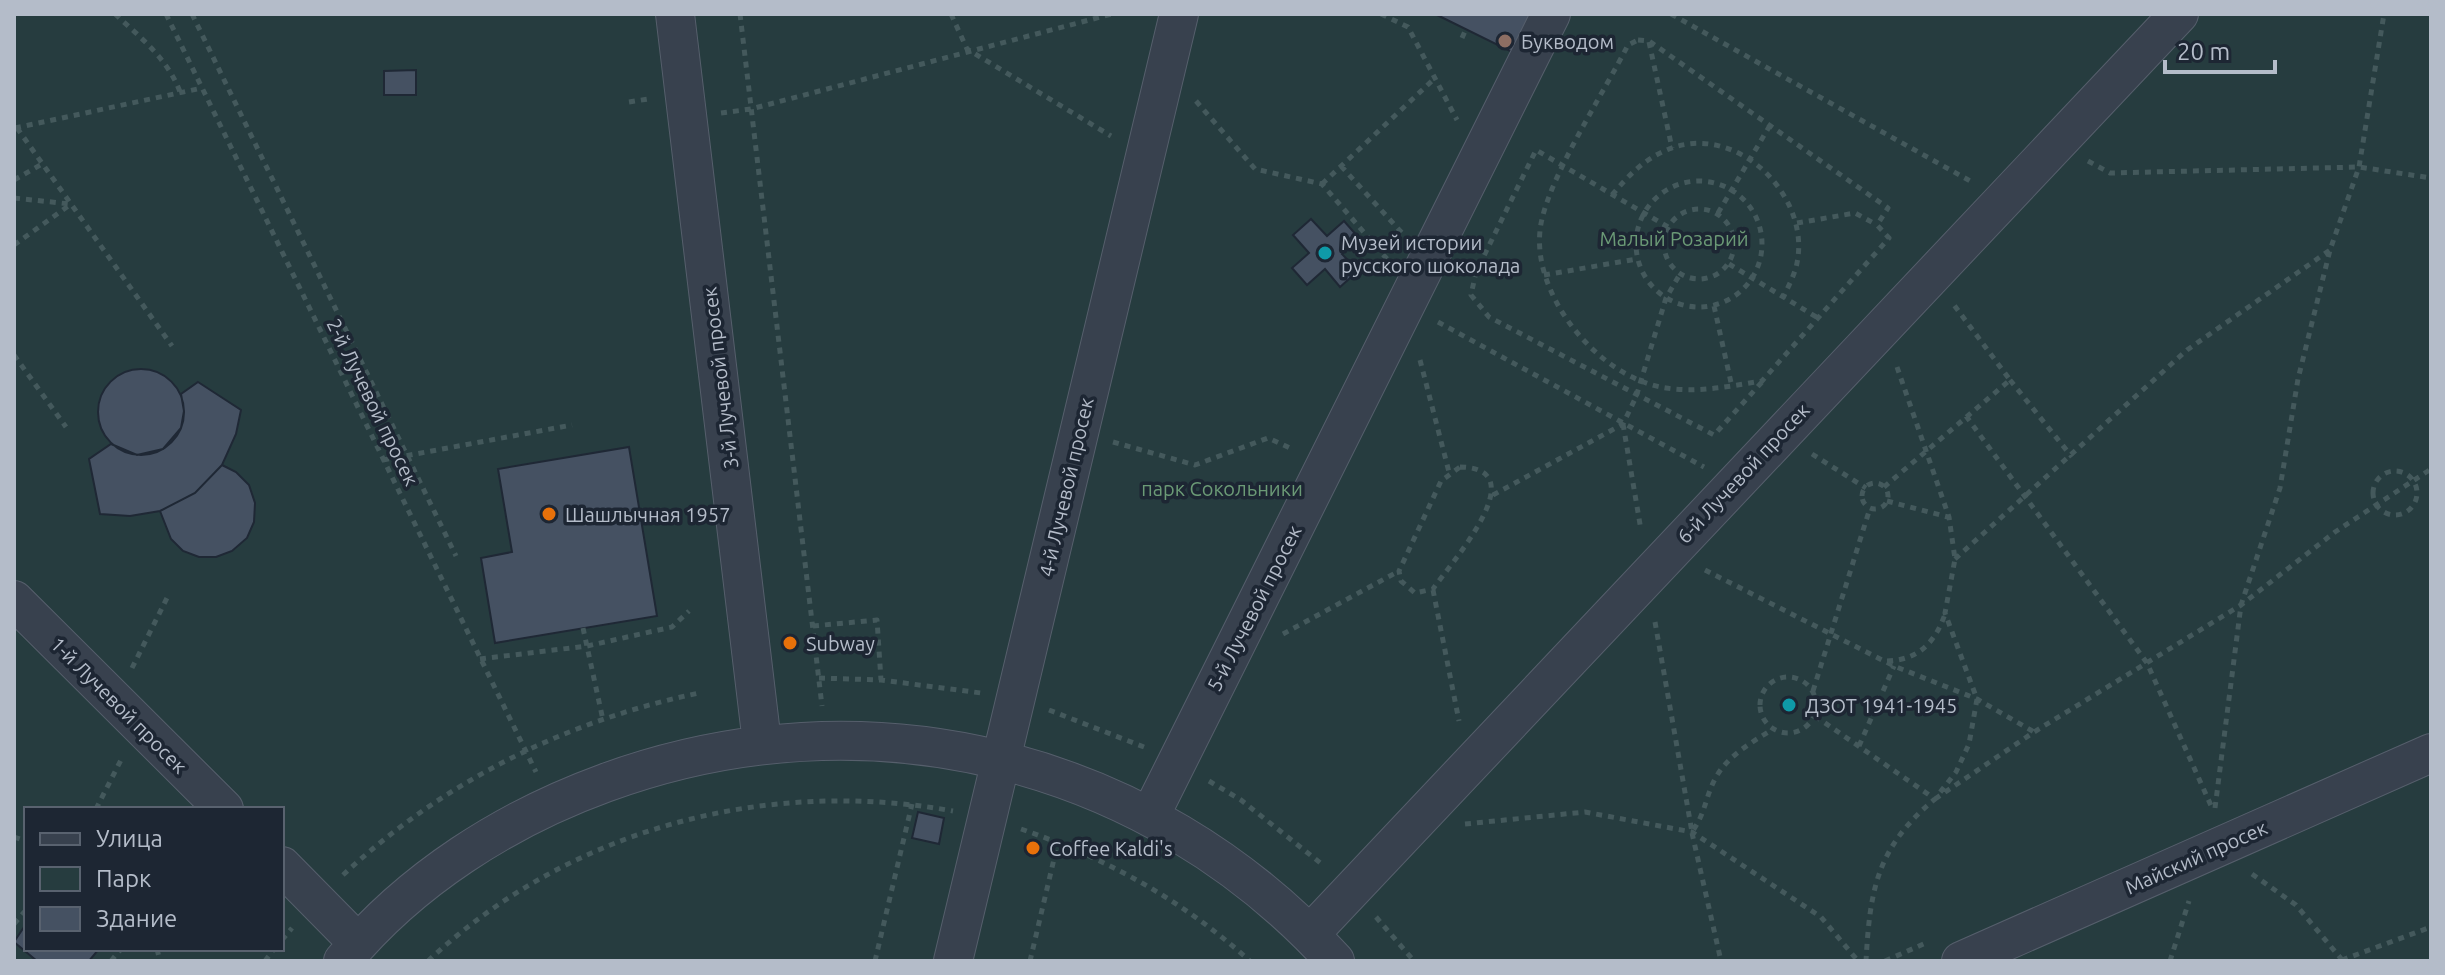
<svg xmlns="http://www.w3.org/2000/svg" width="2445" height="975" font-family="Ubuntu,sans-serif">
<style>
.green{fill:#263c3f;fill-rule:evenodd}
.building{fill:#455162;stroke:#1f2835;stroke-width:2}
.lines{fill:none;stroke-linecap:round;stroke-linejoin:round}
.street-casing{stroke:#565f6c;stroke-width:40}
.path{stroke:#44595c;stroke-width:5;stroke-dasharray:6 6;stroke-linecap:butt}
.street{stroke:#38414e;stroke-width:38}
.education-dot{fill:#8d6e63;stroke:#1d2633;stroke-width:3}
.culture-dot{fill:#0f9aa8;stroke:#1d2633;stroke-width:3}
.food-dot{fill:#e8710a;stroke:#1d2633;stroke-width:3}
.labels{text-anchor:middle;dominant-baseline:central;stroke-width:7;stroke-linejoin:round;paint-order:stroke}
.poi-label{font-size:20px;fill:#b4bcc9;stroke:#1d2633;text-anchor:start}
.park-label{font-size:20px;fill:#6b9a76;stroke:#1d2633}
.street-label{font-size:20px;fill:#b4bcc9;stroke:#1d2633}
</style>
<rect width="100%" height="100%" fill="#242f3e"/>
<path class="green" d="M14,14H2431V961H14ZM26,809H282V949H26Z"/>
<path class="building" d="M1435,14H1534L1514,53Z
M416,70V95H384V71Z
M1311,219L1327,236L1344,221L1359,238L1342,254L1358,271L1340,287L1325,269L1307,285L1292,268L1309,253L1293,235Z
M98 412a43 43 0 1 1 86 0a43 43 0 1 1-86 0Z
M198,382L241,410L236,434L222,465L195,493L160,511L130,516L100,514L89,459L111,444L137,455L163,449L181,428L184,411L181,394Z
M629,447L657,616L495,643L481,558L512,552L498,469Z
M222,465L236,472L249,485L255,503L254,522L247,538L232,551L216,557H199L183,551L171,539L160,511L195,493Z
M918,812L944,818L939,844L912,838Z
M26,924V949H99L89,961H37L14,942Z"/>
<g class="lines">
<defs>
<path id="street" d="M675,14L762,743
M14,600L224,809
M1150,816L1551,14
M282,866L358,943
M1310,934L2179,14
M343,961C411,879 506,819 605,783C864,688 1149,756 1335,961
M953,961L1179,14
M1961,961L2431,753"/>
</defs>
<use href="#street" class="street-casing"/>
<path class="path" d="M115,14C140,37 168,59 180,92
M166,14L536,772
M192,14L456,556
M740,14L822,706
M951,14L967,49L1111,136
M1381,14L1408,27L1457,120
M1671,14L1972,182
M1462,38L1466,29
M1638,40L1649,41L1888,208L1877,225L1889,238L1762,381C1731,386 1698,393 1666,388C1597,378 1525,289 1542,219C1553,171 1604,92 1628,45Z
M1649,42L1672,148
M1196,101L1255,169L1322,184L1387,259
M629,102L648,99
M721,113L751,109L1112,14
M15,128L202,88
M17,128L172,346
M2088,161L2110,173L2359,167L2431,178
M1341,166L1402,233
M14,180L42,164
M1636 244a63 63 0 1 1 126 0a63 63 0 1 1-126 0Z
M1322,184L1435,78
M1612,195C1629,175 1644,159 1669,149C1737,122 1811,196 1797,263C1795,274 1788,287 1783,298
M14,198L70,204
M1664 244a35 35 0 1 1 70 0a35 35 0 1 1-70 0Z
M1718,213L1769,127
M1797,223L1855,213L1877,225
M1668,227L1536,150L1476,272L1471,295L1489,317L1714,435L1762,382
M14,245L71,204
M1729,264L1818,318
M1544,275L1637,259
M1714,306L1732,387
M1438,322L1704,467
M14,355L66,427
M1420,360L1449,472
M1897,367L1949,517L1955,559L1945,613L1977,699L1969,744L1956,772L1938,795
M2010,380L2072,457
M1966,416L2147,663L2213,810
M1623,424L1641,530
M1113,442L1195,465L1268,438L1292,449
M1812,454L1866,488
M383,460L572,425
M1460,467C1537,468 1450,564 1433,589L1415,593L1401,581L1399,571L1441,481Z
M2373 493a22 22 0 1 1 44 0a22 22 0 1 1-44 0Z
M1862 496a13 13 0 1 1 26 0a13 13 0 1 1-26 0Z
M1884,487L2010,380L1954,305
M1493,495L1623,424L1636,397L1666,298L1680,274
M1887,501L1948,517
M1955,559L2187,350L2330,250
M1705,570L1894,666L1977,699L2034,732
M1433,590L1459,721
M1655,622L1692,832C1706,812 1705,798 1715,779C1727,756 1751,743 1773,729
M813,626L877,620L881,680
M583,628L603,720
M1283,634L1399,571
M480,659L587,646L672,627L689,611
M1887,661C1918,660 1935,643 1945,614
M132,668L169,594
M1760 705a28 28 0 1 1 56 0a28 28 0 1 1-56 0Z
M819,678L881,680L981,693
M1813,691L1870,508
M1049,710L1144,747
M1815,716L1935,799C1877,847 1870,889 1866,961
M1859,746L1894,666
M1209,781L1241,800L1323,865
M1935,799L2034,732L2241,605L2335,532L2431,469
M2215,808L2241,605L2280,488L2298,379L2330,250L2359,167L2384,14
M96,809L122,758
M1465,824L1585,812L1692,832L1821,917L1858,961
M1021,829C1108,859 1182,900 1250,961
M1692,833L1721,961
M14,837L26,841
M2252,874L2296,905L2343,961
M343,875C443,782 565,721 699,693
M1376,917L1414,961
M14,924L26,910
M282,940L292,928
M157,949L160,961
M2342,960L2431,927
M111,961L121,949
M265,961L274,949
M428,961C569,829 765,777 953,811
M875,961L912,804
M1030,961L1058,842
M1885,961L1928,942
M2170,961L2189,901"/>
<use href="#street" class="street"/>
</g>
<circle class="education-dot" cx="1505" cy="41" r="8"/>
<g class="culture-dot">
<circle cx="1325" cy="253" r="8"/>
<circle cx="1789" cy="705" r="8"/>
</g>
<g class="food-dot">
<circle cx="549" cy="514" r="8"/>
<circle cx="790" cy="643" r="8"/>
<circle cx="1033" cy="848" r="8"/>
</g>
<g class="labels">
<g class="poi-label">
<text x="1521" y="41">Букводом</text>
<text x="1341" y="242">Музей истории<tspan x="1341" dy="23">русского шоколада</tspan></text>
<text x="565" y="514">Шашлычная 1957</text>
<text x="806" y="643">Subway</text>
<text x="1805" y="705">ДЗОТ 1941-1945</text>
<text x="1049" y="848">Coffee Kaldi's</text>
</g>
<g class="park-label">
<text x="1674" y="238">Малый Розарий</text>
<text x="1222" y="488">парк Сокольники</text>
</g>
<g class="street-label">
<text transform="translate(720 378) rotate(-97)">3-й Лучевой просек</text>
<text transform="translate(373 402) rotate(64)">2-й Лучевой просек</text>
<text transform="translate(1743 473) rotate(-47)">6-й Лучевой просек</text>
<text transform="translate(1066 487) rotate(-77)">4-й Лучевой просек</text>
<text transform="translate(1254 608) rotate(-63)">5-й Лучевой просек</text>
<text transform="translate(119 705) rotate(45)">1-й Лучевой просек</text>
<text transform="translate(2196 857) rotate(-24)">Майский просек</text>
</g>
</g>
<rect width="2445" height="975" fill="none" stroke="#b4bcc9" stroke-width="32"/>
<rect x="24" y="807" width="260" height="144" fill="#1d2633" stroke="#59626f" stroke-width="2"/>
<rect x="40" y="833" width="40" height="12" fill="#38414e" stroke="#59626f" stroke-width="2"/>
<text x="96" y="847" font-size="24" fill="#b4bcc9">Улица</text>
<rect x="40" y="867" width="40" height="24" fill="#263c3f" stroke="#59626f" stroke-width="2"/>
<text x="96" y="887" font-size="24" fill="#b4bcc9">Парк</text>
<rect x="40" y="907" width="40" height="24" fill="#455162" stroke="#59626f" stroke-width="2"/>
<text x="96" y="927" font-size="24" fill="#b4bcc9">Здание</text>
<path d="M2165 60v12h110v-12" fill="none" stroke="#b4bcc9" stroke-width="4"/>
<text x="2177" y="60" font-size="24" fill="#b4bcc9" stroke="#1d2633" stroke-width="6" paint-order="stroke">20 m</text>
</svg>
